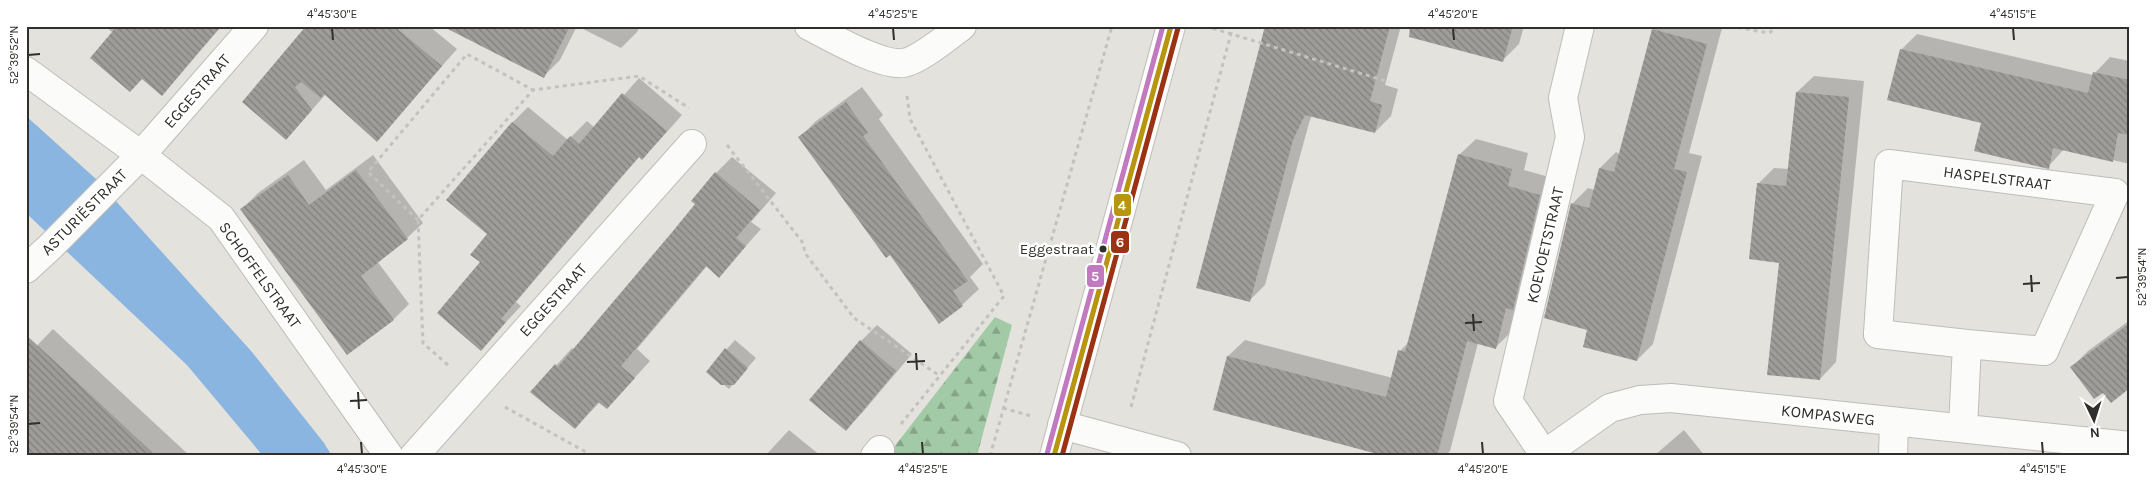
<svg xmlns="http://www.w3.org/2000/svg" width="2156" height="482" font-family="Karla,sans-serif">
<style>
.forest{fill:url(#forest-firs)}
.water{fill:#89b5e0}
.shadow{fill:#0003}
.building{fill:url(#building-back-hatch)}
.lines{fill:none;stroke-linecap:round;stroke-linejoin:round}
.pedestrian-casing{stroke:#bebdb9;stroke-width:30}
.minor-casing{stroke:#bebdb9;stroke-width:30}
.tertiary-casing{stroke:#bebdb9;stroke-width:30}
.path{stroke:#c3c2c0;stroke-width:3;stroke-dasharray:4 4;stroke-linecap:butt}
.pedestrian{stroke:#fbfbfa;stroke-width:28}
.minor{stroke:#fbfbfa;stroke-width:28}
.tertiary{stroke:#fbfbfa;stroke-width:28}
.bus-1-casing{stroke:#fff;stroke-width:9}
.bus-2-casing{stroke:#fff;stroke-width:9}
.bus-3-casing{stroke:#fff;stroke-width:9}
.bus-1{stroke:#b7950f;stroke-width:5}
.bus-2{stroke:#9b3214;stroke-width:5}
.bus-3{stroke:#c179bf;stroke-width:5}
.ticks{fill:none;stroke:#302f2b;stroke-width:2}
.bus-dot{fill:#302f2b;stroke:#fff;stroke-width:2}
.labels{text-anchor:middle;dominant-baseline:central;stroke-width:5;stroke-linejoin:round;paint-order:stroke}
.bus-label{font-size:15px;fill:#302f2b;stroke:#fff;text-anchor:end}
.street-label{font-size:16px;fill:#302f2b;stroke:#fff}
.line-badge{stroke:#fff;stroke-width:2}
.badge-label{font-size:14px;text-anchor:middle;font-weight:bold;fill:#fff}
.neatline{fill:none;stroke:#302f2b;stroke-width:2}
.ticks-label{font-size:12px;text-anchor:middle;fill:#302f2b}
</style>
<defs>
<pattern id="forest-firs" width="22" height="20" patternUnits="userSpaceOnUse" patternTransform="scale(1.25)"><rect width="22" height="20" fill="#a3caa6"/><path d="M5 1l3.5 6h-7zM16 11l3.5 6h-7z" fill="#85a487"/></pattern>
<pattern id="building-back-hatch" width="6" height="6" patternUnits="userSpaceOnUse" patternTransform="scale(1.25)"><rect width="6" height="6" fill="#9e9d99"/><path d="M-1 5l2 2M0 0l6 6M5-1l2 2" fill="none" stroke="#81807d"/></pattern>
</defs>
<rect width="100%" height="100%" fill="#e3e2dd"/>
<path class="forest" d="M995,317L1012,325L977,456H887Z"/>
<path class="water" d="M26,116L96,179L252,352L324,443L332,456H263L187,365L26,213Z"/>
<path class="shadow" d="M105,26H222L162,94L113,33Z
M307,26H429L457,49L377,140L326,94L286,139L244,102Z
M474,26H640L637,32L621,48L577,26L560,60L544,76Z
M1266,26H1401L1385,85L1398,89L1391,116L1375,132L1312,115L1309,123L1265,285L1249,301Z
M1456,26H1524L1519,44L1503,60Z
M1656,26L1722,28L1689,153L1702,156L1653,344L1637,360L1589,329L1572,204L1588,188L1595,190L1600,168L1616,152L1620,154L1653,29Z
M1917,34L2093,75L2110,57L2130,61V164L2064,149L2048,167L1982,122L1901,50Z
M1814,76L1864,81L1836,362L1820,379L1780,262L1758,184L1774,168L1789,169L1797,92Z
M639,78L682,115L658,142L642,158L640,156L632,165L516,302L521,306L481,349V262L512,123L528,107L568,140L587,121L595,128Z
M862,87L883,115L879,119L983,264L970,277L979,289L962,305L891,253L800,137L816,121Z
M1476,139L1528,153L1524,170L1556,179L1512,331L1496,347L1478,343L1450,451L1445,456H1391L1215,409L1228,356L1245,340L1393,378L1400,351L1410,341L1459,155Z
M373,155L423,223L407,238L377,261L409,304L393,320L242,209L258,193L304,160L326,190Z
M732,157L776,193L751,222L761,229L719,276L707,266L637,349L650,361L607,408L600,402L575,428L532,392L572,348L574,350L697,204L716,173Z
M2130,320V387L2104,391L2072,367L2088,351Z
M877,325L912,354L862,413L846,429L861,341Z
M53,329L190,456H49L26,357Z
M735,340L756,358L729,389L707,371Z
M789,430L821,456H765Z
M1684,430L1705,456H1655L1656,454Z"/>
<path class="building" d="M117,26H221L162,96L142,79L130,92L90,58Z
M306,26H394L442,66L377,142L324,94L321,98L301,82L295,87L312,110L286,140L242,102Z
M442,26H570L544,78Z
M1265,26H1390L1370,101L1382,105L1375,133L1305,115L1293,140L1250,302L1196,288Z
M1410,26H1513L1503,62L1409,37Z
M1652,29L1707,44L1674,169L1687,172L1637,361L1583,347L1587,330L1544,318L1571,203L1589,208L1599,168L1614,172Z
M1900,49L2088,93L2093,72L2130,80V135L2118,133L2113,162L2053,148L2049,169L1974,151L1981,123L1887,100Z
M1796,92L1849,97L1820,380L1767,375L1779,263L1749,259L1757,183L1786,186Z
M622,93L667,131L642,160L639,157L616,183L501,319L506,322L481,351L437,313L480,262L470,255L487,234L446,200L512,122L553,156L570,136L579,144Z
M846,102L868,133L863,136L968,281L953,291L963,306L939,324L890,255L886,258L798,137Z
M1458,154L1512,169L1508,186L1540,195L1513,310L1506,308L1496,349L1467,341L1437,456H1385L1213,410L1227,356L1386,397L1398,350L1405,352Z
M356,170L408,239L361,276L394,320L347,355L240,209L288,175L309,205Z
M715,172L760,210L736,238L746,246L719,278L706,266L621,366L635,378L607,409L598,402L575,429L530,392L555,364L558,367L673,231L695,204L691,201Z
M2130,323V388L2111,403L2103,393L2094,399L2070,367Z
M26,335L61,367L156,456H26Z
M860,340L896,371L846,431L809,400Z
M725,348L748,368L734,385H721L706,372Z"/>
<g class="lines">
<defs>
<path id="pedestrian" d="M26,269L51,246L141,155
M1878,334L1889,164L2115,193L2044,351
M414,456L692,144"/>
<path id="minor" d="M809,26C831,37 880,66 903,63C918,61 949,36 962,26
M26,71L141,155L221,218L389,456
M141,155L254,26
M1878,334L1967,344
M1062,425L1177,456
M1963,428L1967,344L2044,351
M1544,454L1508,401L1570,137L1563,98L1580,26
M875,456L880,450
M1542,456L1610,408L1640,400L1671,398L2130,446
M1893,456L1894,422"/>
<path id="tertiary" d="M1054,456L1171,26"/>
</defs>
<use href="#pedestrian" class="pedestrian-casing"/>
<use href="#minor" class="minor-casing"/>
<use href="#tertiary" class="tertiary-casing"/>
<path class="path" d="M1205,26L1389,82
M1730,26L1769,33L1779,26
M727,145L803,243L805,253L854,318L940,376
M418,220L368,172L467,54L533,90
M448,365L423,343L418,220L533,90L639,76L689,108
M505,407L593,456
M1131,407L1233,26
M1003,408L1031,416
M901,424L1004,296L910,119L907,96
M990,456L1112,26"/>
<use href="#pedestrian" class="pedestrian"/>
<use href="#minor" class="minor"/>
<use href="#tertiary" class="tertiary"/>
<defs>
<path id="bus-1" d="M1054,456L1171,26"/>
<path id="bus-2" d="M1062,456L1178,28"/>
<path id="bus-3" d="M1047,454L1163,26"/>
</defs>
<use href="#bus-1" class="bus-1-casing"/>
<use href="#bus-2" class="bus-2-casing"/>
<use href="#bus-3" class="bus-3-casing"/>
<use href="#bus-1" class="bus-1"/>
<use href="#bus-2" class="bus-2"/>
<use href="#bus-3" class="bus-3"/>
</g>
<path class="ticks" d="M332,28L333,40M893,28L894,40M1453,28L1454,40M2013,28L2014,40M28,55L40,54M2031,275L2032,292M2116,278L2128,277M2023,284L2040,283M1473,314L1474,331M1465,323L1482,322M916,353L917,370M907,362L925,361M358,392L359,409M350,401L367,400M28,424L40,423M361,442L362,454M922,442L923,454M1482,442L1483,454M2042,442L2043,454"/>
<circle class="bus-dot" cx="1103" cy="249" r="4.5"/>
<g class="labels">
<g class="bus-label">
<text x="1094" y="249">Eggestraat</text>
</g>
<g class="street-label">
<text transform="translate(197 91) rotate(-49)">EGGESTRAAT</text>
<text transform="translate(1997 178) rotate(7)">HASPELSTRAAT</text>
<text transform="translate(84 212) rotate(-45)">ASTURIËSTRAAT</text>
<text transform="translate(1545 245) rotate(-77)">KOEVOETSTRAAT</text>
<text transform="translate(260 275) rotate(54)">SCHOFFELSTRAAT</text>
<text transform="translate(553 300) rotate(-48)">EGGESTRAAT</text>
<text transform="translate(1828 415) rotate(6)">KOMPASWEG</text>
</g>
</g>
<g class="line-badge">
<rect x="1113" y="193" width="19" height="24" rx="5" fill="#b7950f"/>
<rect x="1110" y="230" width="20" height="24" rx="5" fill="#9b3214"/>
<rect x="1086" y="264" width="19" height="24" rx="5" fill="#c179bf"/>
</g>
<g class="badge-label">
<text x="1122" y="210">4</text>
<text x="1120" y="247">6</text>
<text x="1095" y="281">5</text>
</g>
<rect width="2156" height="482" fill="none" stroke="#ffffff" stroke-width="55"/>
<g transform="translate(2094 420) rotate(176)" stroke="#ffffff" stroke-width="4" paint-order="stroke">
<path d="M0-4L9 19L0 12L-9 19Z" fill="#302f2b"/>
<text y="-8" font-size="14" font-weight="bold" text-anchor="middle" fill="#302f2b">N</text>
</g>
<rect x="28" y="28" width="2100" height="426" class="neatline"/>
<g class="ticks-label">
<text x="332" y="18">4°45'30"E</text>
<text x="893" y="18">4°45'25"E</text>
<text x="1453" y="18">4°45'20"E</text>
<text x="2013" y="18">4°45'15"E</text>
<text transform="translate(14 55) rotate(-90)" y="4">52°39'52"N</text>
<text transform="translate(2142 277) rotate(-90)" y="4">52°39'54"N</text>
<text transform="translate(14 424) rotate(-90)" y="4">52°39'54"N</text>
<text x="362" y="473">4°45'30"E</text>
<text x="923" y="473">4°45'25"E</text>
<text x="1483" y="473">4°45'20"E</text>
<text x="2043" y="473">4°45'15"E</text>
</g>
</svg>
